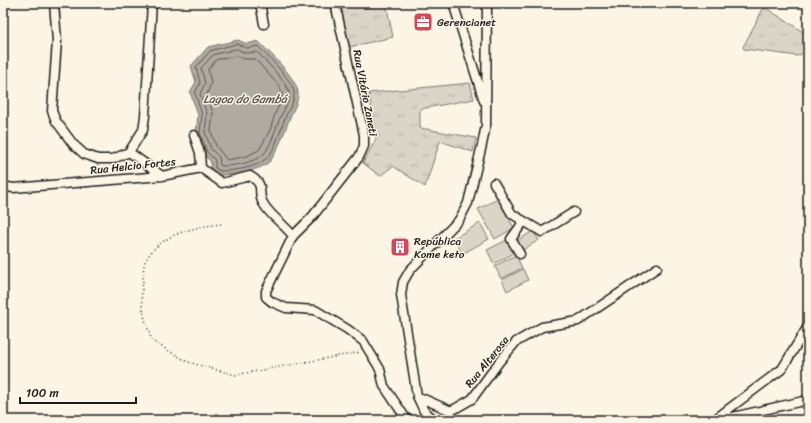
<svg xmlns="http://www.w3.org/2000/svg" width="811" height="423" font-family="Sriracha,sans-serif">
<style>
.grass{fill:url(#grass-tufts);stroke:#7c7872}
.green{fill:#dbd5c8;stroke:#7c7872}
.water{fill:#b0aba1;stroke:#75726c}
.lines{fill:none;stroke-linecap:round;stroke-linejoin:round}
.shore{stroke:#575551;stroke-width:1}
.minor-casing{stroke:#1c1c1c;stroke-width:11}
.path{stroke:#1c1c1c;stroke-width:1.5;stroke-dasharray:1 3;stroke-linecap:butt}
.minor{stroke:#fcf5e5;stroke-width:8}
.labels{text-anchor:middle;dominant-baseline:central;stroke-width:3;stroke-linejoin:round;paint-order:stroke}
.poi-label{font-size:11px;fill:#1c1c1c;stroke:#fcf5e5;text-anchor:start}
.street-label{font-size:11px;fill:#1c1c1c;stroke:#fcf5e5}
.water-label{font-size:12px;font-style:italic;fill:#575551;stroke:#fcf5e5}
</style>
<defs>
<pattern id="grass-tufts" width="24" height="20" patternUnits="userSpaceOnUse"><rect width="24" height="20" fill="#dbd5c8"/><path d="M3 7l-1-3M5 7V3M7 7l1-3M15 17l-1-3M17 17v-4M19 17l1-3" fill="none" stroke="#bbb6ab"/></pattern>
</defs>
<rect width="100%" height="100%" fill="#fcf5e5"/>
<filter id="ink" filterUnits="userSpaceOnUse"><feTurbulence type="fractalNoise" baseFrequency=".025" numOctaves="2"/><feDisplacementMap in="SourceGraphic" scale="8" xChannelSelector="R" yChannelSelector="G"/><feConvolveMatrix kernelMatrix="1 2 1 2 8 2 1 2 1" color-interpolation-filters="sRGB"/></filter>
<g filter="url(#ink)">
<path class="grass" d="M340,3H386L393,37L349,47Z
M766,8L808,35V51L804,52L798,56L744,49L743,47L763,9Z
M470,83L474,99L420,109V128L476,138L473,152L440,141L425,187L393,166L380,176L363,163L376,139L369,93Z"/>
<path class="green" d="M498,199L514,228L495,239L478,209Z
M480,223L489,239L462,254L454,238Z
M533,231L539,240L521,251L515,242Z
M507,240L514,253L494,264L487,250Z
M516,255L522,268L501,279L495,266Z
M523,269L528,280L507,291L502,280Z"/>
<path class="water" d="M238,40L247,44L258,41C269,52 295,76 298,92C299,102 292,111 289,120C284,133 279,148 271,160C262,171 233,175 219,175L210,169L211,162L203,154L196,133L198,115L190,92L196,82L191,66L208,47Z"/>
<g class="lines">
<path class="shore" d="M237,44L247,48L258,46C268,57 291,78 294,92C295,102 288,110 285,118C281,129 275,150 267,158C257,168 234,171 220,171L215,168V160L207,152L200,133L202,115L195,93L200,83L196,67L210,51Z
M237,49L246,53L257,52C266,62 286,80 289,93C290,101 284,109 281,116C276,126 271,147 263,155C252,163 235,166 222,166L220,165L219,157L211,149L205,132L207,114L200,94L205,83L201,68L213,55Z
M236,56L245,59H255L280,87L282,94V99L275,114L270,130L259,150L247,156L227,160L216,146L211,131L213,113L207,94L211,83L208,69L216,60Z"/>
<defs>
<path id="minor" d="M54,3L57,41L52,111L56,121L73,144L84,154L98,159H113L129,152L143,130L145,116L152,3
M260,3L264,24
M453,3L484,101
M194,135L200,153L201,168
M129,152L162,176
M494,183L512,214L542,232L574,212
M3,186L13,188L162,176L201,168L222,183L250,176C267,186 256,192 263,203C270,216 284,224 293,236L266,291V297L272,302L286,308L315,310L347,329L363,341L380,369L384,386L407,420
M293,236L312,217L359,157L364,146V135L335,3
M520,254L511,239L524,221
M417,396L451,411L472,399L499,362L516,342L542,327L578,321L657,268
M435,420L424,411L417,396L401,295L403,282L410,270L459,220L468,203L482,145L486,125L487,3
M714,420L782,369L808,326
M719,420L808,400"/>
</defs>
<use href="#minor" class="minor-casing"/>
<path class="path" d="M221,224C194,227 160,234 146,260C143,266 143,275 143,281C142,288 141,296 142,303C143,316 148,329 152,341L188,362L235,375L361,352"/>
<use href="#minor" class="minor"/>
</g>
</g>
<defs>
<symbol id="office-square" viewBox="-11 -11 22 22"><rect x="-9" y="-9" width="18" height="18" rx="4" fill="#d1495b" stroke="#fcf5e5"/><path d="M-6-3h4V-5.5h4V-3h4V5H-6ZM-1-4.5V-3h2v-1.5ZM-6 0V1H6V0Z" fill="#fff"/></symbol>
<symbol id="building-square" viewBox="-11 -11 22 22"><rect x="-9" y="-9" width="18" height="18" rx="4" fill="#d1495b" stroke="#fcf5e5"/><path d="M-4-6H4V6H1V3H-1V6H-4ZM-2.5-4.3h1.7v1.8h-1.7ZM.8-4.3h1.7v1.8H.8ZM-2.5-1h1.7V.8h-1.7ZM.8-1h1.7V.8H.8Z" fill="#fff"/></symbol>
</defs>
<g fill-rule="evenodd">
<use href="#office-square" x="412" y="11" width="22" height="22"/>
<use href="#building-square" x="389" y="236" width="22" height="22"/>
</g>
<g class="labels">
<g class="poi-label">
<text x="437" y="22">Gerencianet</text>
<text x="414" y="241">República<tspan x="414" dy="13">Kome keto</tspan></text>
</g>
<g class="street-label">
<text transform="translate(365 93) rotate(79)">Rua Vitório Zaneti</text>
<text transform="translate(133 166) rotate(-6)">Rua Helcio Fortes</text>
<text transform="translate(487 362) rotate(-51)">Rua Alterosa</text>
</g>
<g class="water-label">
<text x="245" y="99">Lagoa do Gambá</text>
</g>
</g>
<rect width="811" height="423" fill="none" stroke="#fcf5e5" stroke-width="16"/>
<rect x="8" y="8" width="795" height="407" fill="none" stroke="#1c1c1c" stroke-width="1.5" filter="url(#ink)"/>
<path d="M20 397v6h116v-6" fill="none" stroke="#1c1c1c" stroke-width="2"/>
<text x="26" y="397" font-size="12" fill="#1c1c1c" stroke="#fcf5e5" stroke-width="3" paint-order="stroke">100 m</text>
</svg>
